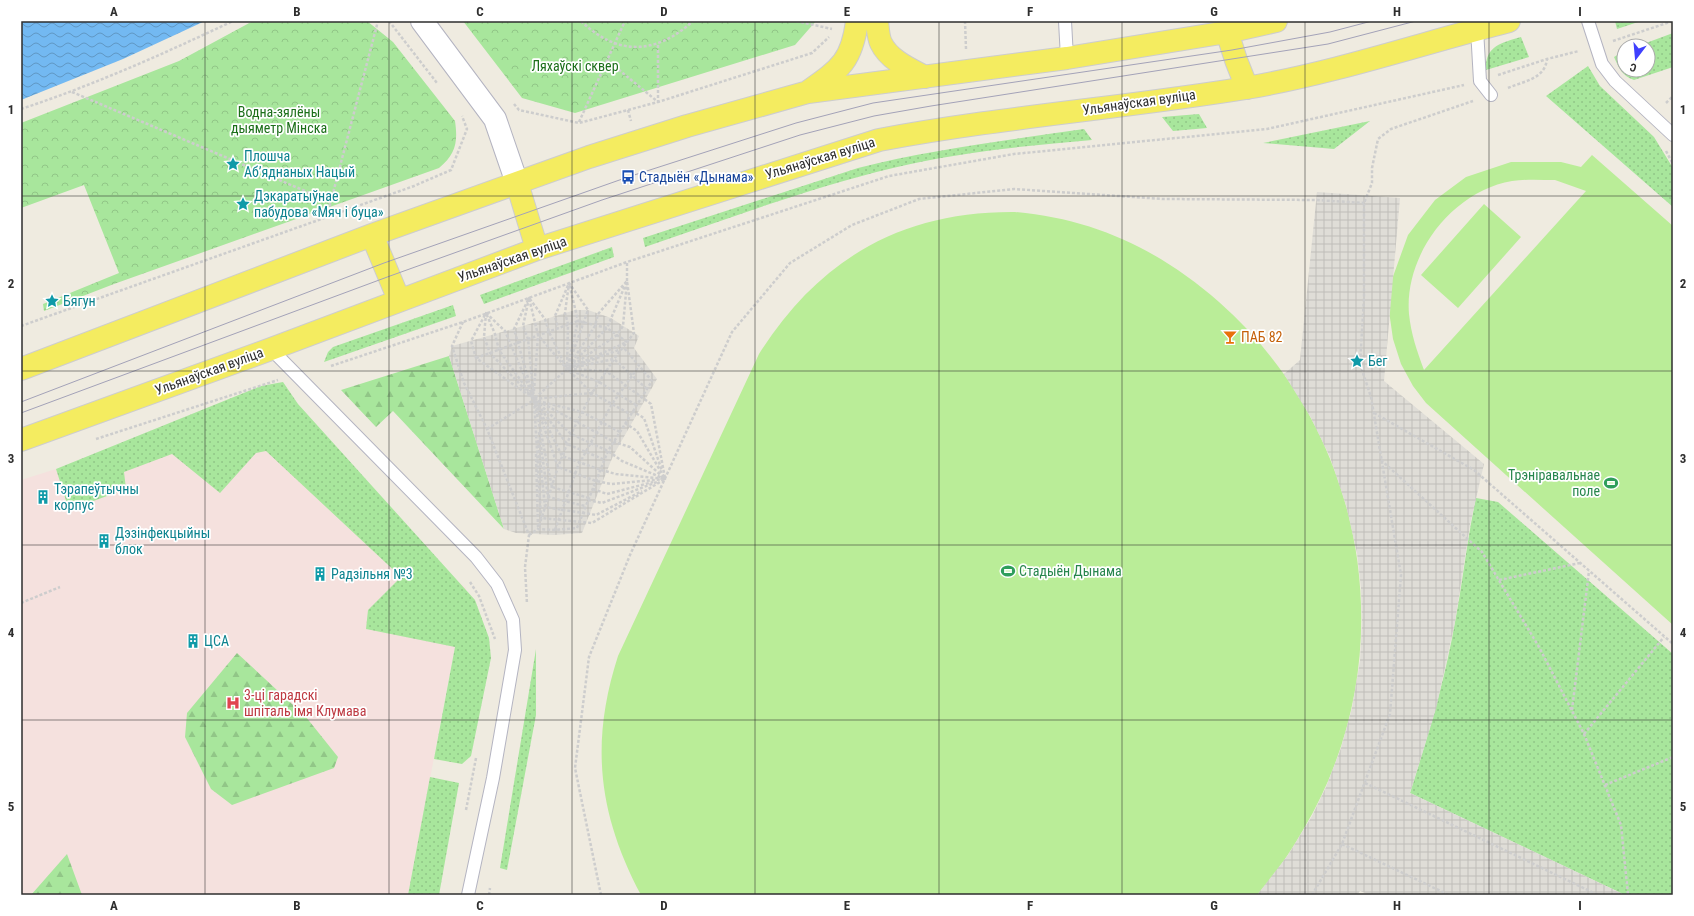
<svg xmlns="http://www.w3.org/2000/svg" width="1694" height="916" font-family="'Roboto Condensed',sans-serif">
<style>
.medical{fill:#f5e1de}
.grass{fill:url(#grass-dots)}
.forest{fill:url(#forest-firs)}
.park{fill:url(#park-crowns)}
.pitch{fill:#baed98;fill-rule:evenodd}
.plaza{fill:url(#plaza-grid)}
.water{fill:url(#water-waves)}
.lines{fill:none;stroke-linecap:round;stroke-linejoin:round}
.lane-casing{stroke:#b4b4c1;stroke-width:14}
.street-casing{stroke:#b4b4c1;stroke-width:24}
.primary-casing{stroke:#cdcdcd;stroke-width:24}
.path{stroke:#cdcdcd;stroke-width:2.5;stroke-dasharray:3 2;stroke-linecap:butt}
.lane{stroke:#fff;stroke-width:12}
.street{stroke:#fff;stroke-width:22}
.primary{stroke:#f4ec60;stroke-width:22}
.tram{stroke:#a3a2b8;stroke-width:1}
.grid{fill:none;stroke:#2e2e2e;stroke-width:1;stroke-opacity:0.55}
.labels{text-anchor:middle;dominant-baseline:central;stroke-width:3.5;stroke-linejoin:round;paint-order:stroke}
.park-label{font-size:14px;fill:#1c6f1a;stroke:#fff}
.street-label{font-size:14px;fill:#2e2e2e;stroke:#fff}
.culture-label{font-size:14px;fill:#0d838f;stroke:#fff;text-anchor:start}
.transit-label{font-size:14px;fill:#164399;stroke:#fff;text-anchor:start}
.food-label{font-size:14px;fill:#c56008;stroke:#fff;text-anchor:start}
.leisure-label{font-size:14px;fill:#27864d;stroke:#fff;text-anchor:end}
.health-label{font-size:14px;fill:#be3a42;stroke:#fff;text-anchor:start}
.neatline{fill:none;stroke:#2e2e2e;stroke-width:1.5}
.grid-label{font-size:13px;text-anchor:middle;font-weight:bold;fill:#2e2e2e}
</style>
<defs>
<pattern id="grass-dots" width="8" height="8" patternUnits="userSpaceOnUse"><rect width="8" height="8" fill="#a8e69c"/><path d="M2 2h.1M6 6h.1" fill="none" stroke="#91c687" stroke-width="1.8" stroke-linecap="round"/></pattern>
<pattern id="forest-firs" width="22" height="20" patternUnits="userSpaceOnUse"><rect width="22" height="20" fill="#a8e69c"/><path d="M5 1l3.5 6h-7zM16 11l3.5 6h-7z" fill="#91c687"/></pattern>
<pattern id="park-crowns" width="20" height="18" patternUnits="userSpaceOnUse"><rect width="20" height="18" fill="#a8e69c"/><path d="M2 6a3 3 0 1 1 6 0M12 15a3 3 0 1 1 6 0" fill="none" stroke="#91c687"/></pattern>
<pattern id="plaza-grid" width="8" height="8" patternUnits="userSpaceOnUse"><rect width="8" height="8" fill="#dfddd7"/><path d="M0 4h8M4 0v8" fill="none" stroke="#c0beb9"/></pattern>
<pattern id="water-waves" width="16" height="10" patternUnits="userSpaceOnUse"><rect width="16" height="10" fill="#73b9f2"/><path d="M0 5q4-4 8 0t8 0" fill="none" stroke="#5f97c4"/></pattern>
</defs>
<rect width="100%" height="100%" fill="#efebe0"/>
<path class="medical" d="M253,420L466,588L408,895H21V480L56,469L61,484Z"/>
<path class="grass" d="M1615,21H1641L1617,29Z
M1673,33V67L1634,80C1622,76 1619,68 1614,57L1624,51V70H1648V46H1638Z
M1521,37L1529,57L1486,70C1485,46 1501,43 1521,37Z
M1588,66L1600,86L1654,137L1673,168V207L1546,96Z
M1199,114L1207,128L1173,131L1162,117Z
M1370,121L1334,149L1263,143Z
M1084,129L1092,140C1025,146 958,152 893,168C809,188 727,219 645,247L643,238L858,168C932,149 1009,140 1084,129Z
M612,247L614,257L484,304L480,295Z
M453,305L456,316L324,362L328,352L333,347Z
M283,382L298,404L475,600L489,638L491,658L471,756L462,764L434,759L455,647L366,629L368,610L401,577L266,451L256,453L220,493L172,454L124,472L126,489L69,510L56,469L261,386Z
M1476,498L1498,502L1673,654V895H1625L1410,793C1428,736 1445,680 1455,622C1463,581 1467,539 1476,498Z
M536,649V715L507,870L500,868Z
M430,777L459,783L439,895H408Z"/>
<path class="forest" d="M449,356L504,529L393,411L376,427L341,390Z
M237,653L306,717L338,757L334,768L232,805L211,789L185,737L187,713Z
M67,854L82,895H31Z"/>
<path class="park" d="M253,21H367L393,42L455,121C458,142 456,154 439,168L114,284L44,311L43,304L119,273L84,185L21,208V123L179,61Z
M463,21H816L795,45L575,113L522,98Z"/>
<path class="pitch" d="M1592,155L1673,226V625L1426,403L1413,386L1401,364L1393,339L1389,311L1391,282L1408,235L1435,200L1466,177L1511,162H1561L1581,167ZM1555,180L1586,191L1424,370C1417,351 1411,334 1409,314C1404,254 1453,191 1512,181C1526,179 1541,180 1555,180Z
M1484,204L1521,237L1458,308L1421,275Z
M1015,212C1094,219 1160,250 1219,302C1369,434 1406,658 1303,830C1290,853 1275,875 1257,895H641C598,814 590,743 618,656L759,354C819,259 902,211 1015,212Z"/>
<path class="plaza" d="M1317,192L1400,198L1384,381L1484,464L1470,525L1455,622L1436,709L1410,793L1625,895H1370L1360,891L1357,895H1257L1288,855L1312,816L1326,787L1341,748L1352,708L1360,661L1362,623L1361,588L1357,553L1346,505L1330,457L1310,416L1284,374L1300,360Z
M575,310H588L611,318L639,336L634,348L657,379L613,456L582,533L554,535L516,533L504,529L449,356L452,346L523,326Z"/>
<path class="water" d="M21,21H205L123,59L21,100Z"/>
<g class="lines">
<defs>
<path id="lane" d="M1065,21L1067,58
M1588,21L1602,64L1615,81L1673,135
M1477,29L1480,81L1491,95
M271,349L476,557L497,584L513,620L515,650L493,778L468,895"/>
<path id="street" d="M422,21L495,119L517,183"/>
<path id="primary" d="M877,21C878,28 878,37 881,43C889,60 910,69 925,77
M1227,32L1236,60L1247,88
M809,91C840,69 852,61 857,21
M517,183L537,249
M372,235L399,300
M21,369L372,235L589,157L687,126L808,92L1067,58L1227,32L1276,21
M21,440L271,349L537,249L879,140C1001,117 1124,108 1246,88C1335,73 1423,43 1509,21"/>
</defs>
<use href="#lane" class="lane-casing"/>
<use href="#street" class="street-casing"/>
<use href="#primary" class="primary-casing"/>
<path class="path" d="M389,21L437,83
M581,21C617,56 656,55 693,21
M796,21L832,29
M965,21L966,49
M1613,41L1673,21
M607,60L658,102V44
M1498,75L1547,59L1579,51
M1508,88C1524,81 1545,79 1547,59
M72,92L331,202
M1666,103L1673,96
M514,104L519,110L579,123L658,102L812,53L829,37
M21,109C94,85 163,54 233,21
M628,110L631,121
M579,122L625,21
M1666,151L1673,164
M626,171L628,177
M327,216L378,21
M627,281V262
M529,298L523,326L528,339L534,399L514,329Z
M486,313L484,337L490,353L534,399L476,358L471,341Z
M486,313L505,331L534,399L499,350L495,334Z
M463,322L452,346L464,383L487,429L529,535L525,567L527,604
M21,326L414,186L451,170L467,129L462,116
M476,358L578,321L607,328L627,342L614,359L592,393L571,434L558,467L538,529
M331,366L463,322L627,262L889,176L1014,154L1267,129L1464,85
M576,367L614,359L647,389
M534,391L538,336
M592,393L534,399L567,369L549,332L545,319L529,298L538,335L567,369L592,393L630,414
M534,399L562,456L601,470L616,474L665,479L611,484L596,481L558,467Z
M534,399L614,442L630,447L665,479L622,461L608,451L571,434Z
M538,401L582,412L620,432
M538,405L567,444L605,460
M636,405L599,382L567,369L606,371L651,404L665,478
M632,411L644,418L662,471
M1374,413L1474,470L1673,644
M625,423L637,431L664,477
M487,429L534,400
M539,432L548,497L585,506
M96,439L278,380
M538,440L545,507L596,515L642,491
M536,454L538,527
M1381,460L1482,552L1539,647L1584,734L1621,825L1628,895
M593,489L607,494L653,482
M589,498L552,487L534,399L541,518L592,523L665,479
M588,500L602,503L657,482
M555,530L578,466L612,404L639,366
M529,535L538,529L555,530L577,528L608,451L652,381L624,348L567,369L627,342L634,333L627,281L623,326L617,335L567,369L607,328L627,281L598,314L595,326L567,369L588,310L569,283L578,321L567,369L568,324L565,313L569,283L555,316L558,328
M1499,580L1580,563
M470,582L479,596L495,639
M21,603L60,587
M1572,710L1589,571
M1584,734L1664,637
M1365,783L1598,895
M1605,785L1673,757
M466,810L476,758
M1342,844L1449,895
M489,895L490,888
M601,895L575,768L589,657L630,555L732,332L790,263L852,225L919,199L1014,189L1163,199L1316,200L1364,203
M1312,895L1342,844L1390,714L1401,575L1371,397L1360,364L1364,298V203L1372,183V168L1378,139L1391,129L1473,101"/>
<use href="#lane" class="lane"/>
<use href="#street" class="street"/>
<use href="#primary" class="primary"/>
<path class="tram" d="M21,402L384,263L628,177L796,123L873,103L1232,50L1330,32L1372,21
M21,413L390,276L602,200L800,135L874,116L931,106L1328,44L1416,21"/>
</g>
<path class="grid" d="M205,21V895M389,21V895M572,21V895M755,21V895M939,21V895M1122,21V895M1305,21V895M1489,21V895M21,196H1673M21,371H1673M21,545H1673M21,720H1673"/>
<defs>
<symbol id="sight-bare" viewBox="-9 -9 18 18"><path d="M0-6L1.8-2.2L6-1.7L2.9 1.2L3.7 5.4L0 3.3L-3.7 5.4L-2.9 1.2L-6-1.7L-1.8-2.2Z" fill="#0f9aa8" stroke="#fff" stroke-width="2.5" paint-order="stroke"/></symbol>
<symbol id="bus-bare" viewBox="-9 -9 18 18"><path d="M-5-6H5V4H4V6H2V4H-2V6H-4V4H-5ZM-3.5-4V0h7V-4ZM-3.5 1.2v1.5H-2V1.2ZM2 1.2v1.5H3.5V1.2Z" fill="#1a4fb4" stroke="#fff" stroke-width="2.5" paint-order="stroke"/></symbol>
<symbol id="bar-bare" viewBox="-9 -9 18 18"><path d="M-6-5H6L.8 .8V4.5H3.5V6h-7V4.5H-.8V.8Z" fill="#e8710a" stroke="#fff" stroke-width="2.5" paint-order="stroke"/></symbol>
<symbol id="stadium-bare" viewBox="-9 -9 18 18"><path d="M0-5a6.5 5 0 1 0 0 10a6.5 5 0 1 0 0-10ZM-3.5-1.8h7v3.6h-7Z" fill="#2e9e5b" stroke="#fff" stroke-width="2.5" paint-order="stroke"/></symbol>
<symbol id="building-bare" viewBox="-9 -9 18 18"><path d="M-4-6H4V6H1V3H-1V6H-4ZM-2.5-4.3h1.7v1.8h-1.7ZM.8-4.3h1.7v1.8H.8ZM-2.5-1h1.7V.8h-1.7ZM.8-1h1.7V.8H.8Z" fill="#0f9aa8" stroke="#fff" stroke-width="2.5" paint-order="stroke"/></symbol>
<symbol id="hospital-bare" viewBox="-9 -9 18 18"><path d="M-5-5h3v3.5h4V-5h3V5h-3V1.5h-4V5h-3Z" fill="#e0444e" stroke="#fff" stroke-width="2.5" paint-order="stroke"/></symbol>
</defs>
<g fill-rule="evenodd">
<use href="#sight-bare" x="223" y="154" width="20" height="20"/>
<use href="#bus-bare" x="618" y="167" width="20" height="20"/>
<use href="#sight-bare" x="233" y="194" width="20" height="20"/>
<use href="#sight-bare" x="42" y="291" width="20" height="20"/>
<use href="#bar-bare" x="1220" y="327" width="20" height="20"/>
<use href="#sight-bare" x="1347" y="351" width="20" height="20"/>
<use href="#stadium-bare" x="1601" y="473" width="20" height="20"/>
<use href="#building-bare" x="33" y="487" width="20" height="20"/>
<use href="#building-bare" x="94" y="531" width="20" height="20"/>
<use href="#stadium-bare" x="998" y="561" width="20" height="20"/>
<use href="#building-bare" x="310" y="564" width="20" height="20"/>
<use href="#building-bare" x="183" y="631" width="20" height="20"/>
<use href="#hospital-bare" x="223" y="693" width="20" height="20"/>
</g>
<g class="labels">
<g class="park-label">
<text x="575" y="66">Ляхаўскі сквер</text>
<text x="279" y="112">Водна-зялёны<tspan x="279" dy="16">дыяметр Мінска</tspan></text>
</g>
<g class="street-label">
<text transform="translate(1139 102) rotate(-8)">Ульянаўская вуліца</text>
<text transform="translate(820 158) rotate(-17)">Ульянаўская вуліца</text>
<text transform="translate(512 259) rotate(-19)">Ульянаўская вуліца</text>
<text transform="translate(209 371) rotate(-20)">Ульянаўская вуліца</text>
</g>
<g class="culture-label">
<text x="244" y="156">Плошча<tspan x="244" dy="16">Абʼяднаных Нацый</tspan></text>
<text x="254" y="196">Дэкаратыўнае<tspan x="254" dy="16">пабудова «Мяч і буца»</tspan></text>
<text x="63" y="301">Бягун</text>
<text x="1368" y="361">Бег</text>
<text x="54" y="489">Тэрапеўтычны<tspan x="54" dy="16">корпус</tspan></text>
<text x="115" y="533">Дэзінфекцыйны<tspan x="115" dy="16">блок</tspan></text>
<text x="331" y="574">Радзільня №3</text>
<text x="204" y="641">ЦСА</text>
</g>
<g class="transit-label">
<text x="639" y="177">Стадыён «Дынама»</text>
</g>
<g class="food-label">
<text x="1241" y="337">ПАБ 82</text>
</g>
<g class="leisure-label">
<text x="1600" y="475">Трэніравальнае<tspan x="1600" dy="16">поле</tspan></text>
<text x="1019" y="571" text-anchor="start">Стадыён Дынама</text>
</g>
<g class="health-label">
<text x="244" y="695">3-ці гарадскі<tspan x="244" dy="16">шпіталь імя Клумава</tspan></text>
</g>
</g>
<rect width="1694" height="916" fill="none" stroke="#ffffff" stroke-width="44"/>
<g transform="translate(1636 58) rotate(196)"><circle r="19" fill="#ffffff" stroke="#ababab"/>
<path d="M0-3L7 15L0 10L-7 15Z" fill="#3f40fe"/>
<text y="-6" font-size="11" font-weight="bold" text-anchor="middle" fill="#2e2e2e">С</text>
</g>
<rect x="22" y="22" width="1650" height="872" class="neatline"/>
<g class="grid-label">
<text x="114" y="16">A</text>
<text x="297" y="16">B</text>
<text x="480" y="16">C</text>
<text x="664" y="16">D</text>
<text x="847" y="16">E</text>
<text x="1030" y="16">F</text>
<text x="1214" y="16">G</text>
<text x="1397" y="16">H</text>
<text x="1580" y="16">I</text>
<text x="11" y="114">1</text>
<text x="1683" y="114">1</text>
<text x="11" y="288">2</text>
<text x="1683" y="288">2</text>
<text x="11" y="463">3</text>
<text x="1683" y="463">3</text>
<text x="11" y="637">4</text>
<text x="1683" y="637">4</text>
<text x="11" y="811">5</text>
<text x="1683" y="811">5</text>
<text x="114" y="910">A</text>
<text x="297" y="910">B</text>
<text x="480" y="910">C</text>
<text x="664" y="910">D</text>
<text x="847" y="910">E</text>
<text x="1030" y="910">F</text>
<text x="1214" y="910">G</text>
<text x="1397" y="910">H</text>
<text x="1580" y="910">I</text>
</g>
</svg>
